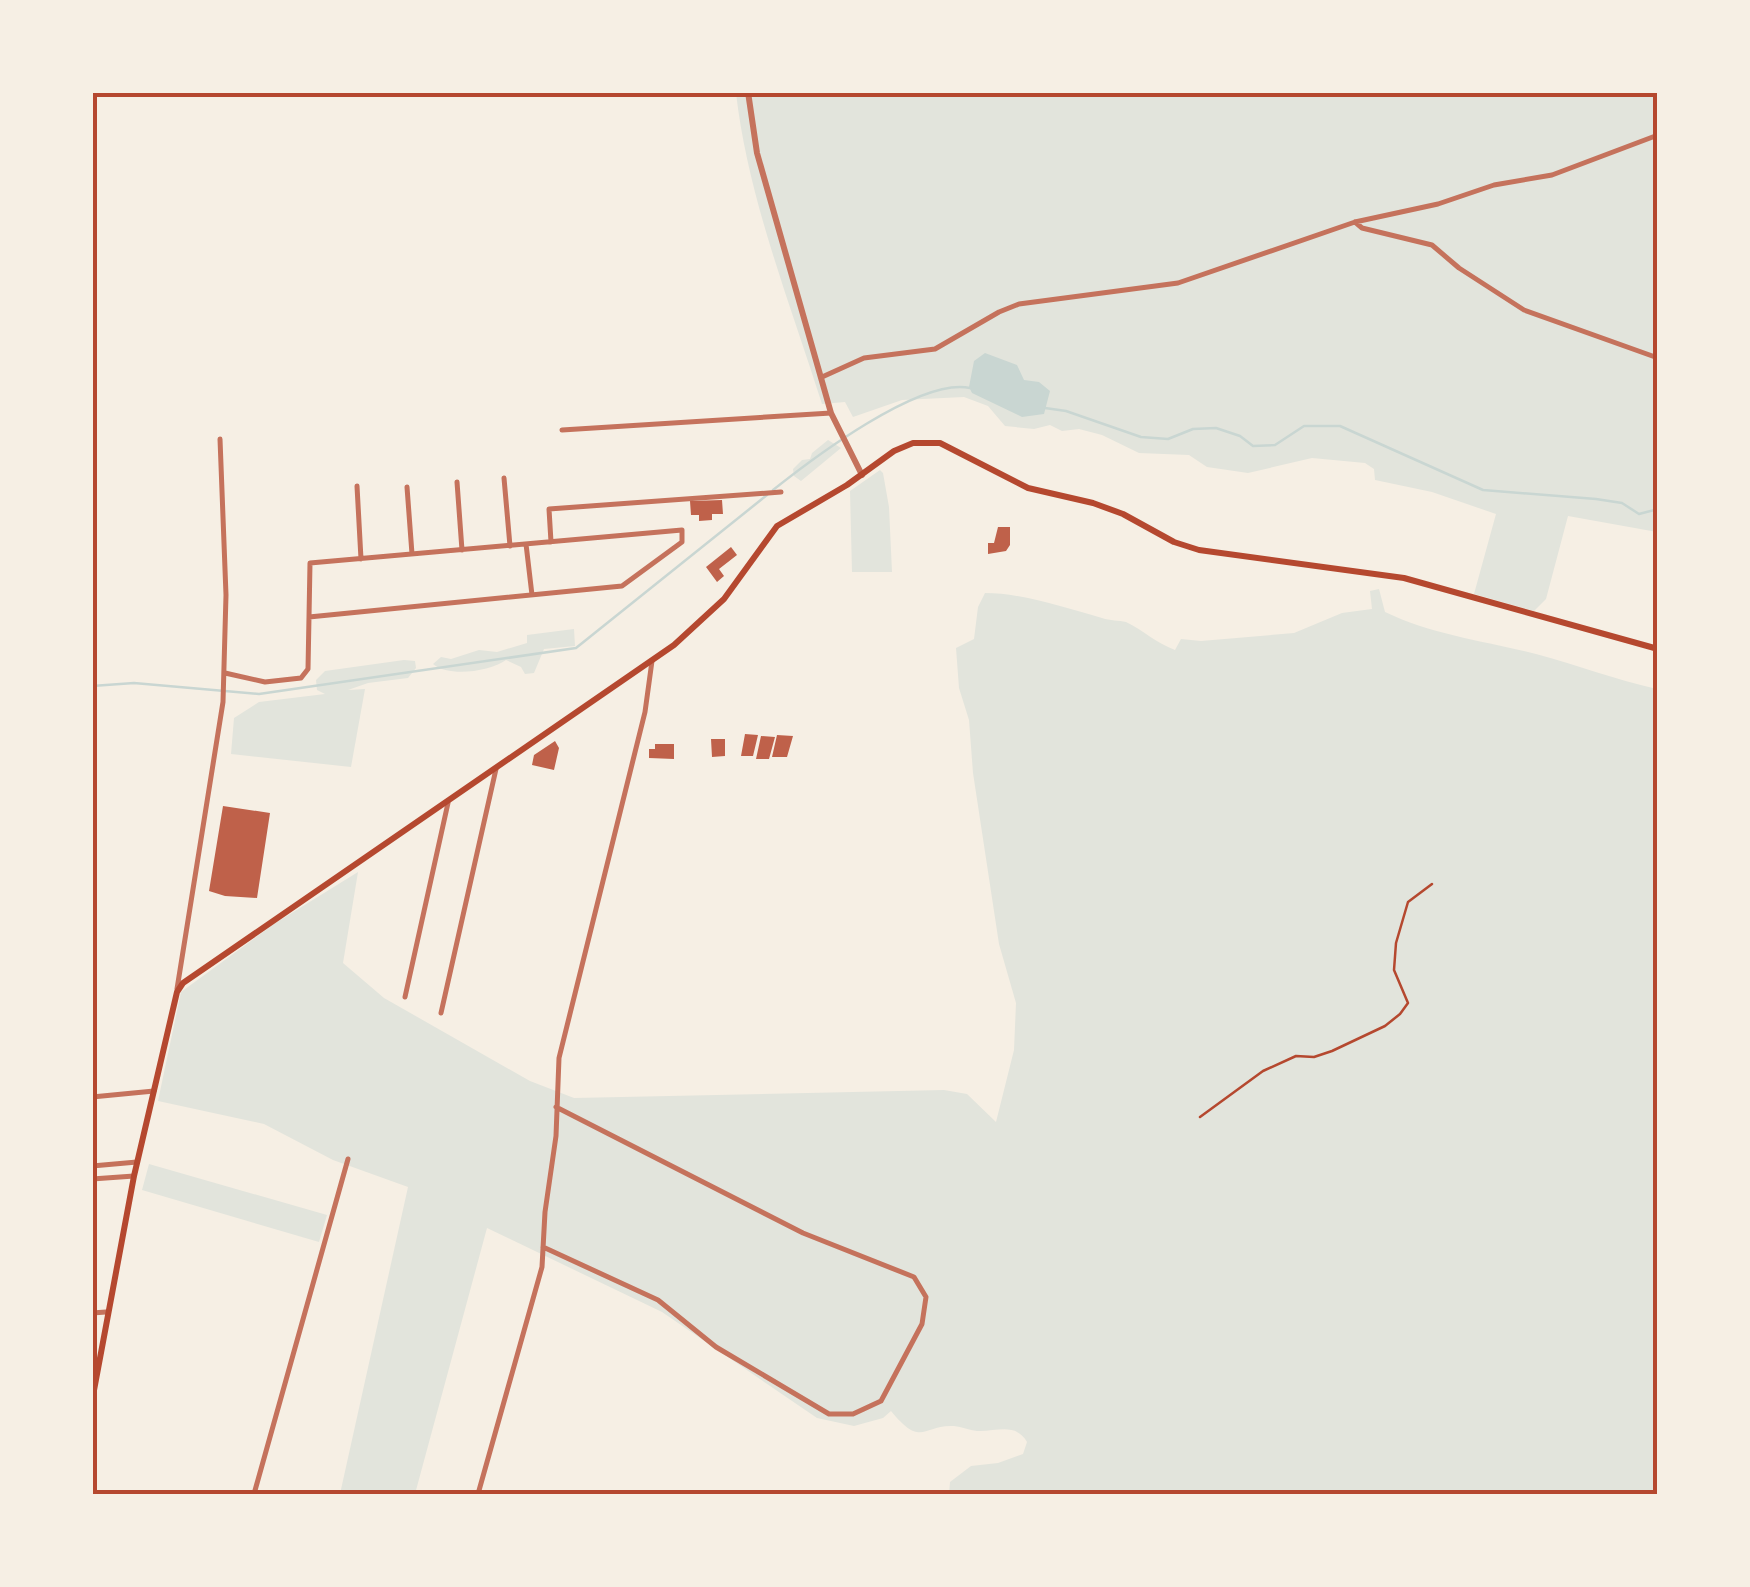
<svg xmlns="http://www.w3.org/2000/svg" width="1750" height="1587" font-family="'Asap Condensed',sans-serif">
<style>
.green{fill:#e2e4dc}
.water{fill:#c9d6d2}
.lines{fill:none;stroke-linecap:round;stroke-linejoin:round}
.stream{stroke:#c9d6d2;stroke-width:2.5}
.building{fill:#bf614a}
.path{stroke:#b5482f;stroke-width:2.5}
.minor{stroke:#c5725c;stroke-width:5}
.tertiary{stroke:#c5725c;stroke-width:6}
.secondary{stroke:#b5482f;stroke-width:6}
.neatline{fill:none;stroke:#b5482f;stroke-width:4}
</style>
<rect width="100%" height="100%" fill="#f6efe4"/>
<path class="green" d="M736,93H1657V532L1568,516L1546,599L1534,611L1474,594L1496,514L1432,492L1375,480L1374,469L1365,463L1312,458L1248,473L1207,467L1189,455L1139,453L1102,435L1079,429L1062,431L1050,425L1034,429L1005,426L988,406L964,397L902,400L853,417L845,402L822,404C790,303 748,198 736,93Z
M828,440L841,448L801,481L794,476L793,469L802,460L810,459L812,453Z
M880,470L883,473L889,507L892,572H852L850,491Z
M1379,589L1385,612C1433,635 1485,641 1536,654C1577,665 1616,680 1657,689V1494H949L950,1482L971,1466L998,1463L1023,1454L1027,1442C1016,1422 996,1432 977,1431C969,1430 962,1427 954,1426C923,1424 922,1449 891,1411L883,1418L854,1426L817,1418L662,1312L487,1228L415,1494H340L408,1187L333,1160L264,1124L158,1101L181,992L274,924L358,872L343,963L384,998L530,1081L574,1098L944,1090L967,1094L996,1122L1014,1050L1016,1003L999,944L973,773L969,720L959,688L956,648L974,639L978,607L985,593C1022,593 1066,608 1102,618C1110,621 1119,620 1126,622C1143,630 1156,643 1175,650L1181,639L1201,641L1294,633L1342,613L1372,609L1370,591Z
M574,629L575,646L544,649L534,673L525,674L521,667L506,660C490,671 450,678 433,664L441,657L451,659L479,650L497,652L527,643V635Z
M404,660L415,661L416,668L408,678L368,683L348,690L365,689L351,767L231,754L234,718L259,702L325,694L317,690L316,680L325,671Z
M149,1164L327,1215L319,1242L142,1190Z"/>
<path class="water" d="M985,353L1017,365L1024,380L1039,382L1050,391L1044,414L1022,417L972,393L969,387L974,361Z"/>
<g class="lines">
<path class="stream" d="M1045,408L1066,411L1141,437L1168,439L1193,429L1216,428L1240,436L1253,446L1275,445L1304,426H1340L1483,490L1596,499L1622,503L1639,514L1658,509
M773,490C812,459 920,377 970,388
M92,686L134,683L259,694L576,648L767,495"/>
</g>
<path class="building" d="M722,500L723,514H712V520L699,521V515H691L690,501Z
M998,527H1010V545L1006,551L988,554V543H994Z
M731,547L737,555L719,569L724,576L717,582L706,567Z
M745,734L758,735L753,756H741Z
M777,735L793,736L787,757H772Z
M761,736L775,737L769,759H756Z
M711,739H725V756L712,757Z
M555,741L559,748L554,770L532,765L534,755Z
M655,744H674V759L649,758V749H655Z
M223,806L270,813L257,898L225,896L209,891Z"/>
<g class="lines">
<path class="path" d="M1200,1117L1263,1071L1296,1056L1314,1057L1332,1051L1385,1026L1400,1014L1408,1003L1394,970L1396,943L1408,902L1432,884"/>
<path class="minor" d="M1654,92L1658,99
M1355,222L1362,228L1432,245L1459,268L1524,310L1658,358
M822,377L864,358L935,349L999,312L1019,304L1178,283L1355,222L1438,204L1494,185L1552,175L1658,135
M562,430L831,413
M504,478L510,546
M457,482L462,550
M357,486L361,559
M407,487L412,554
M551,542L549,509L781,492
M526,544L532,595
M225,673L265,682L301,678L308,669L309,617L622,586L682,542V530L310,563L309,617
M177,989L223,702L226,595L220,439
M405,997L448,803
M441,1013L496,769
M92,1097L154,1091
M92,1166L137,1162
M92,1179L134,1176
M543,1247L658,1300L716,1347L829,1414H853L881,1401L922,1324L926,1297L914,1277L803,1233L556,1107
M92,1313L106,1312
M254,1494L348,1159
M478,1494L542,1267L545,1212L556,1136L559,1058L645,712L652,661"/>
<path class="tertiary" d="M748,92L757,153L831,413L862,475"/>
<path class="secondary" d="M92,1401L134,1176L177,992L183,983L674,645L724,599L777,526L847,485L894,451L913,443H940L1028,488L1093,503L1123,514L1174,542L1199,550L1404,578L1658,649"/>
</g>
<rect width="1750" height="1587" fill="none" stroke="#f6efe4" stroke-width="190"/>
<rect x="95" y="95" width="1560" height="1397" class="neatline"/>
</svg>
